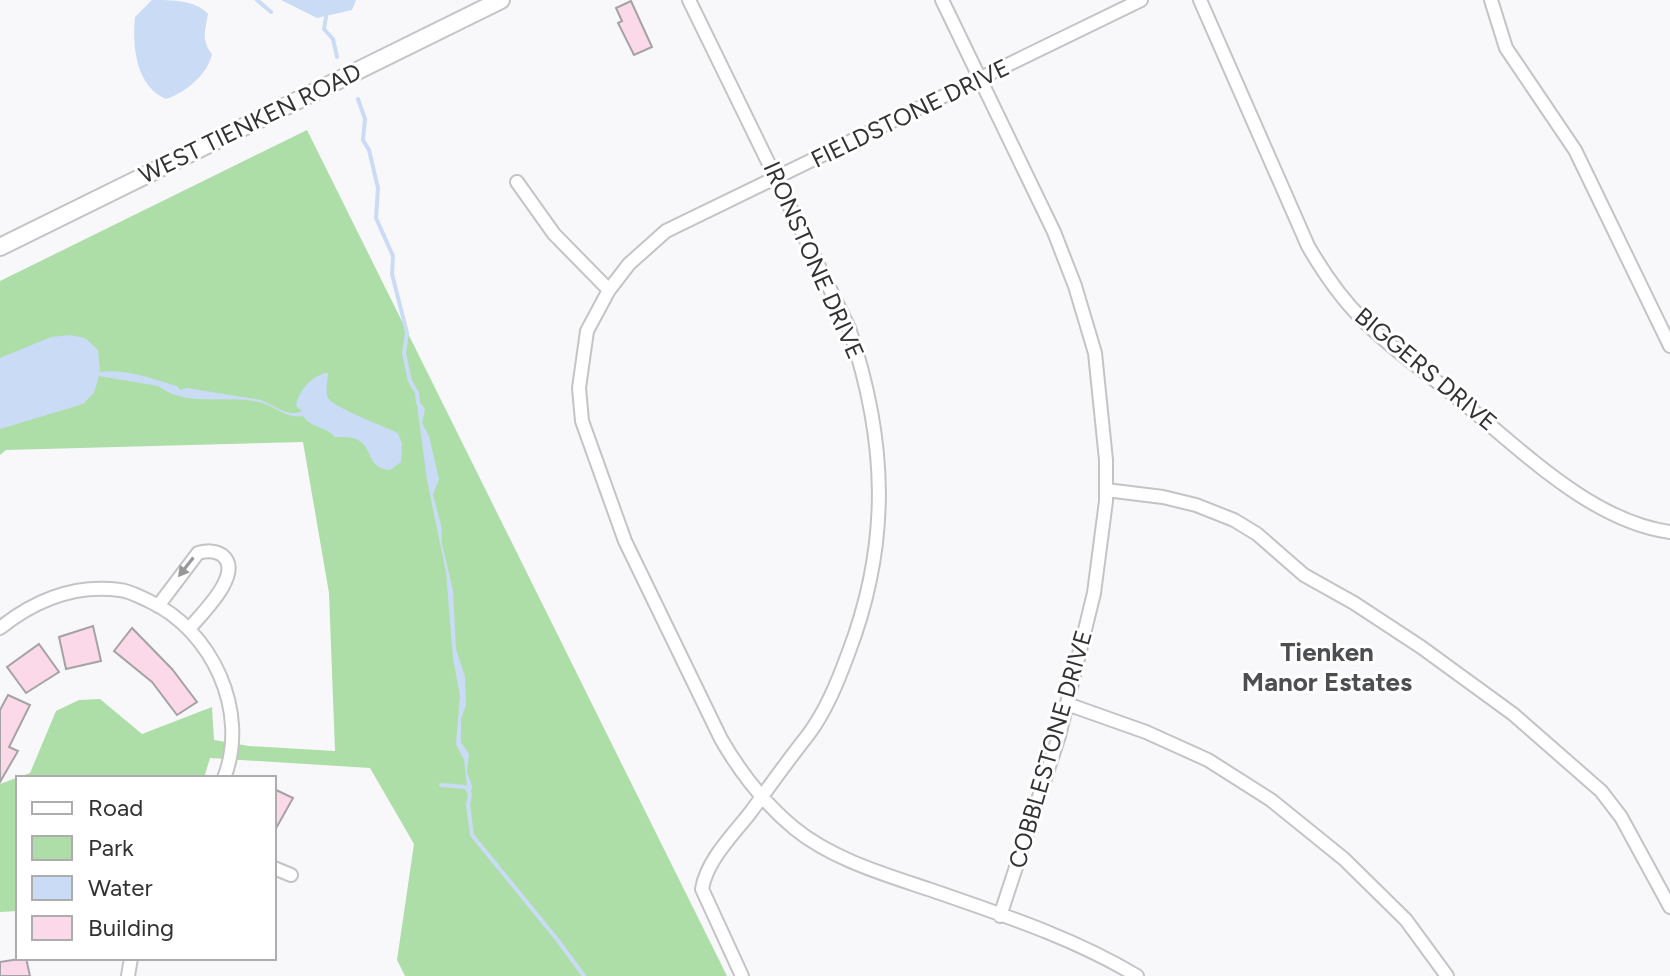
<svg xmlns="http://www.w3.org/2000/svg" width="1670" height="976" font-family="Figtree,sans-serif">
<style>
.green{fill:#addea8}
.water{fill:#cadbf6}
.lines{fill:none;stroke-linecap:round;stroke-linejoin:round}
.stream{stroke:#cadbf6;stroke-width:4}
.building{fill:#fbd9e8;stroke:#a5a2a3;stroke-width:2}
.minor-casing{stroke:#c4c4c7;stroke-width:16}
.tertiary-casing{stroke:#c4c4c7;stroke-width:20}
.minor{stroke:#fff;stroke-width:12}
.tertiary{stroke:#fff;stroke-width:16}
.oneway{fill:#989899}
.labels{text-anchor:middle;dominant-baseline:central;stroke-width:6;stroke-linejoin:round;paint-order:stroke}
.street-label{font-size:24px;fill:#323233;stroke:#fff}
.neighbourhood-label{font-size:26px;font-weight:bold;fill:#4d4e50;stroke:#fff}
</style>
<rect width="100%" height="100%" fill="#f8f8fb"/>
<path class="green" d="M307,130L727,976H405L397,960L414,844L370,768L210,758L204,778H18V911L0,912V784L30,773L56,711L79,700L100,699L142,734L212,707L214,740L249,746L335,751L329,593L303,442L6,450L0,455V281Z"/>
<path class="water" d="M152,0C172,0 196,0 208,14C205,31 201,40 212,54C208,74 185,93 166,99C136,86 132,47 135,17Z
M281,0H356L352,10L317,18Z
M70,335L85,338L98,350L100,372C126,368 153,379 177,386L180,390L187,388L261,400C274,405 288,418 302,411L296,406C298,391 313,374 328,373C328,378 325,392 328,398C334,408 386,427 398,433L402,444L401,462L390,470C365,468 374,446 356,439C350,437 341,437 335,437C327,427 311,428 303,416C287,419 276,407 262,403C228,393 189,409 158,386L99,376L94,393L83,404L0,429V358L51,337Z
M416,397L425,409L422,423L429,436L439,479L433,495L441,525L442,544L453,591L456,649L465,677L466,705L461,719V742L469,754L467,772L472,786L471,792L468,795L464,760L456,744L460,696L453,658L446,572L427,480Z"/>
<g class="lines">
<path class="stream" d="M257,0L271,12
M326,17L324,29L333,39L337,57
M358,99L365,119L363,140L369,150L378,188L376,218L393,256L392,274L407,333L404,353L410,381L417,393L418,403
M441,785L466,787L470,794L468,805L472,835L556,938L584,976"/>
</g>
<path class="building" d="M631,1L652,47L634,55L618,23L622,21L616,8Z
M93,626L101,661L66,669L59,637Z
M132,628L172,669L197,702L177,715L152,682L114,651Z
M39,644L59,672L26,693L7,667Z
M8,695L30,705L9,747L18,751L0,782V710Z
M274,789L293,798L274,832Z
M26,958L30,976H0V962Z"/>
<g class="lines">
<defs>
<path id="minor" d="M689,0L849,328C887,440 891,542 848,654C838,681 826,711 808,735C788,760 769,787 750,813C732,836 707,860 702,889L742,976
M942,0L1054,232L1075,286L1095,353L1106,460V501L1094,593L1059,736L1000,916
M1200,0L1308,246C1323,272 1341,298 1362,319C1391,349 1425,371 1456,397C1518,446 1589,521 1670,532
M1491,0L1506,48L1575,150L1670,346
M517,182L554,234L609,290
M1106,490L1163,497L1196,505L1234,520L1257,534L1304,575L1354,603L1421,647L1513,714L1601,791L1621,817L1670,907
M158,606L198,553C207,551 214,550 222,555C245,573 201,614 189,629
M0,628C35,600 75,584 120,590C130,591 140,597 149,601C212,630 250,712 224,778
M1067,704L1146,732L1208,760L1271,800L1344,859L1406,920L1447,976
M274,868L291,875
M128,976L131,958
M1137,976C1074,938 1003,915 934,891C887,875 833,860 794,828C764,803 740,772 721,739L625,541L582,421L579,388L587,331L609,290L629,264L666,231L1141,0"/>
<path id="tertiary" d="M0,247L501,0"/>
</defs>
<use href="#minor" class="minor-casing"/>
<use href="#tertiary" class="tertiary-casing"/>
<use href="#minor" class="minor"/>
<use href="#tertiary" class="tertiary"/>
</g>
<defs><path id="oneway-solid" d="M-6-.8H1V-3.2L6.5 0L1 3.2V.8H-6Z" transform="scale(2)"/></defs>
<use class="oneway" href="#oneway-solid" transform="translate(186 567) rotate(128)"/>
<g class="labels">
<g class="street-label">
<text transform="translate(910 113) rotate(-26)">FIELDSTONE DRIVE</text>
<text transform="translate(250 123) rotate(-26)">WEST TIENKEN ROAD</text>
<text transform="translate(814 260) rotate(66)">IRONSTONE DRIVE</text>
<text transform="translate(1426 369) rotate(40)">BIGGERS DRIVE</text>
<text transform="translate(1050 749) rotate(-74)">COBBLESTONE DRIVE</text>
</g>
<g class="neighbourhood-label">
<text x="1327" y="652">Tienken<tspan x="1327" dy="30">Manor Estates</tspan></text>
</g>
</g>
<rect x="16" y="776" width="260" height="184" fill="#ffffff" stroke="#adadad" stroke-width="2"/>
<rect x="32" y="802" width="40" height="12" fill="#ffffff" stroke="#adadad" stroke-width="2"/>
<text x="88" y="816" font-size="24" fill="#323233">Road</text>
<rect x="32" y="836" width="40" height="24" fill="#addea8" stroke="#adadad" stroke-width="2"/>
<text x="88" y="856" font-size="24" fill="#323233">Park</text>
<rect x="32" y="876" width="40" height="24" fill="#cadbf6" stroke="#adadad" stroke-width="2"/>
<text x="88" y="896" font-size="24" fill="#323233">Water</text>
<rect x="32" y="916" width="40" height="24" fill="#fbd9e8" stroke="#adadad" stroke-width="2"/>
<text x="88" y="936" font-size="24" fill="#323233">Building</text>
</svg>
